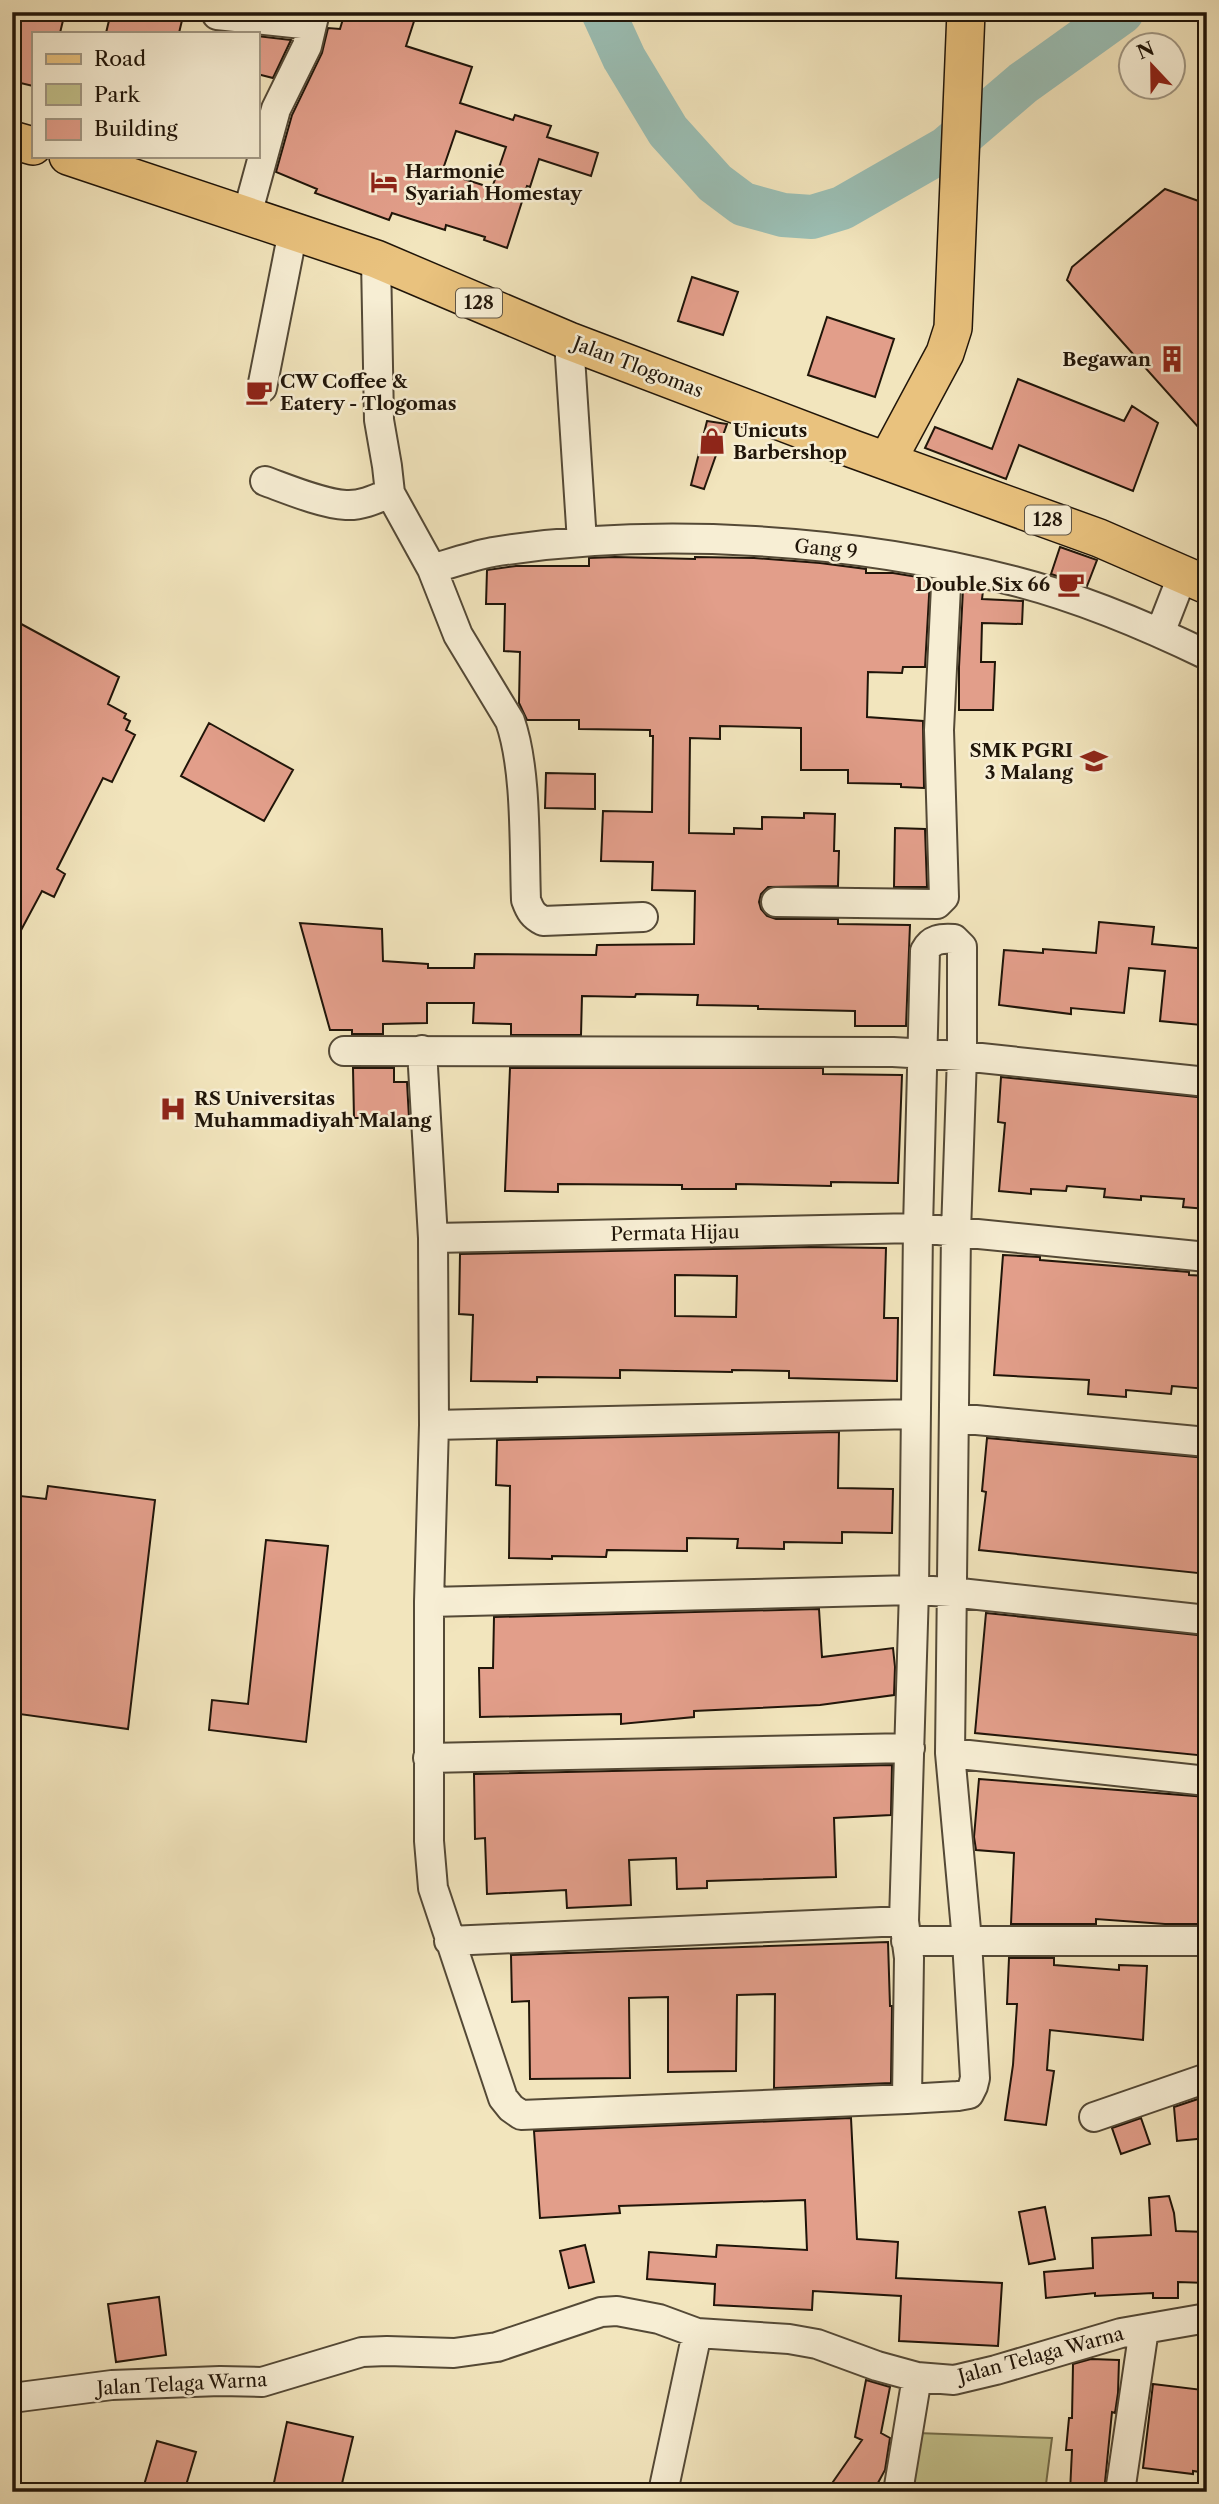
<svg xmlns="http://www.w3.org/2000/svg" width="1219" height="2504" font-family="'Libre Caslon Text',serif">
<style>
.green{fill:#c3c28c;stroke:#726c4a;stroke-width:2}
.lines{fill:none;stroke-linecap:round;stroke-linejoin:round}
.river{stroke:#9bbfb5;stroke-width:44}
.building{fill:#e29e8a;stroke:#201509;stroke-width:2;fill-rule:evenodd}
.minor-casing{stroke:#544936;stroke-width:32}
.major-casing{stroke:#201509;stroke-width:40}
.minor{stroke:#f7eed4;stroke-width:28}
.major{stroke:#e9c27e;stroke-width:37}
.labels{text-anchor:middle;dominant-baseline:central;stroke-width:5;stroke-linejoin:round;paint-order:stroke}
.shield{fill:#f7eed4;stroke:#605646;stroke-width:2}
.shield-label{font-size:18px;font-weight:bold;fill:#201509}
.poi-label{font-size:19px;font-weight:bold;fill:#201509;stroke:#f7eed4;text-anchor:start}
.street-label{font-size:19px;fill:#201509;stroke:#f7eed4}
</style>
<rect width="100%" height="100%" fill="#f2e5bd"/>
<filter id="stains"><feTurbulence type="fractalNoise" baseFrequency=".00286" numOctaves="4"/><feColorMatrix values="0 0 0 0 .2 0 0 0 0 .09 0 0 0 0 .02 0 0 0 .5 -.17"/></filter>
<radialGradient id="worn" r=".72"><stop offset=".6" stop-color="#630" stop-opacity="0"/><stop offset="1" stop-color="#630" stop-opacity=".3"/></radialGradient>
<path class="green" d="M917,2433L1052,2438L1045,2492H907Z"/>
<g class="lines">
<path class="river" d="M603,12L624,58L668,131L715,183L743,204L783,215L812,217L842,208L947,148L1023,83L1122,12"/>
</g>
<path class="building" d="M12,12H65L60,33H33V86L12,81Z
M111,12H184L179,33H106Z
M345,12H417L406,46L472,67L460,103L513,120L515,115L551,126L547,137L598,153L591,176L539,159L530,187L527,186L507,248L484,240L485,237L446,225L445,230L392,213L389,220L315,193L317,189L276,172L292,115L322,53L328,28L340,29ZM456,131L506,147L492,188L442,172Z
M257,36L291,40L273,78L257,74Z
M1165,189L1207,204V437L1067,280L1072,267Z
M692,277L738,292L723,335L678,321Z
M827,317L894,339L875,397L808,375Z
M1018,379L1124,421L1132,406L1158,423L1133,491L1019,445L1006,479L925,448L935,427L992,449Z
M707,421L727,424L704,489L691,485Z
M1060,547L1097,560L1087,586L1051,574Z
M615,557L695,559V557L754,558L820,563L866,569V573H893L930,579L925,667H903L902,673L868,672L867,717L923,721L924,788L901,787V784L848,783V770H801V728L720,726V739L690,738L689,833L734,834V828L762,829V817L804,818V813L835,814L834,851H839L838,886L768,887L761,894L759,902L761,909L767,916L776,919H838V924L910,925L906,1026H855V1011L758,1009V1006L697,1005L698,995L636,994L635,997L582,996L581,1035H511V1024L473,1023L474,1003H427V1023L383,1024V1034H352V1030H330L300,923L382,929L383,961L428,964V968H474L475,954L596,955L597,945L694,944L695,891L652,890L653,862L601,861L603,811L652,812L653,736H650V730L579,729V720H527L519,703L520,652L504,651L505,604H486L487,570L516,566H589V558Z
M963,589L983,591L982,599L1023,601L1022,624L982,623L981,662H995L993,710H959V667Z
M12,619L119,677L108,704L126,714L124,718L130,721L126,730L135,735L112,782L103,778L57,869L65,874L54,897L42,891L12,947Z
M209,723L293,770L264,821L181,776Z
M546,773L595,774V809L545,808Z
M895,828L925,829L927,887H894Z
M1099,922L1154,927L1152,944L1207,949L1201,1025L1160,1021L1165,971L1129,968L1124,1013L1071,1008V1014L999,1005L1004,950L1043,953V949L1096,953Z
M353,1068H394V1082H407L409,1118H354Z
M510,1068H823V1074L902,1075L898,1183L831,1182V1186L736,1184V1189H682V1185L558,1184V1192L505,1191Z
M1001,1077L1207,1098V1209L1183,1207L1184,1199L1141,1196V1200L1104,1197L1105,1189L1067,1186L1066,1191L1031,1189V1194L999,1191L1005,1123L998,1122Z
M810,1247L886,1248L884,1318H898L897,1381L789,1378V1371L732,1370V1372L620,1370V1378L537,1377V1382L471,1381L473,1315L459,1314L460,1254ZM675,1275L737,1276L736,1317L675,1316Z
M1003,1255L1040,1257V1260L1189,1272V1275L1207,1276V1389L1172,1386L1171,1394L1126,1390V1397L1088,1394L1089,1380L994,1375Z
M839,1432L838,1488L893,1489L892,1533L842,1532V1543L784,1542V1549L737,1548L738,1539L687,1538V1551L607,1550L606,1557L552,1556V1559L509,1558L510,1486L496,1485L497,1440Z
M987,1438L1207,1458V1574L979,1550L986,1492L982,1491Z
M48,1486L155,1500L128,1729L12,1713V1495L46,1499Z
M266,1540L328,1546L306,1742L209,1730L212,1700L248,1704Z
M819,1609L822,1657L893,1648L895,1667L894,1695L820,1705L694,1711V1717L621,1724V1714L480,1717L479,1668H493L494,1617Z
M986,1613L1207,1636L1205,1700H1207V1756L975,1733Z
M892,1765L891,1815L834,1818L836,1877L707,1881V1888L677,1889L676,1858L629,1860L631,1905L567,1908L566,1890L487,1894L485,1838L475,1839L474,1774Z
M979,1779L1207,1797V1924H1165L1096,1919V1924H1011L1014,1853L976,1850L974,1837Z
M888,1942L890,2006H892L891,2083L774,2088L775,1994L737,1995L736,2071L668,2072V1997L629,1998L630,2078L530,2079L529,2001L512,2002L511,1955Z
M1009,1958H1054V1965L1119,1970V1965L1147,1966L1143,2040L1050,2030L1047,2070L1054,2071L1046,2125L1005,2120L1013,2065L1017,2004H1007Z
M1207,2096V2138L1177,2141L1174,2107Z
M851,2118L857,2239L898,2242L896,2278L1002,2283L998,2346L899,2341L901,2296L813,2291L812,2310L714,2305L715,2284L647,2279L649,2252L716,2257L717,2245L807,2250L805,2200L619,2206L620,2213L540,2218L534,2131Z
M1141,2118L1150,2144L1121,2154L1112,2128Z
M1169,2196L1174,2213L1176,2231L1207,2232V2283L1178,2282V2298H1153V2293L1095,2296V2293L1046,2298L1044,2272L1093,2268L1092,2238L1151,2235L1149,2198Z
M1045,2207L1055,2259L1029,2264L1019,2212Z
M585,2245L594,2282L569,2288L560,2251Z
M159,2297L166,2355L116,2362L108,2304Z
M1091,2359L1119,2360L1118,2393L1115,2413L1112,2412L1104,2492H1070L1072,2450H1066L1069,2418H1072L1073,2364Z
M866,2380L890,2387L881,2433L890,2438L885,2470L873,2492H826L862,2440L855,2437Z
M1153,2384L1203,2390L1202,2399H1207V2473L1193,2471V2474L1143,2468Z
M287,2422L353,2437L340,2492H272Z
M157,2441L196,2452L184,2492H142Z"/>
<g class="lines">
<defs>
<path id="minor" d="M217,15L312,25
M247,215L276,109L307,46L315,12
M376,259L379,420L387,466L390,493L432,569L458,635L510,721C527,769 524,848 526,900C530,911 533,916 543,921L643,917
M569,341L582,542
M262,388L293,231
M265,481C287,489 323,504 346,505C361,506 376,499 390,493
M432,569C452,563 472,556 493,552C657,526 853,539 1014,581C1081,598 1145,625 1207,655
M1160,633L1183,574
M776,902L937,904L944,897L939,730L947,566
M422,1050L433,1238L434,1425L429,1602V1841L433,1888L503,2098L511,2108L521,2115L907,2099L958,2096L969,2094L973,2086L975,2078L967,1941L950,1753L956,1232L962,1056V947L954,939C941,938 931,939 925,951L918,1228L914,1590L904,1921L909,1958L907,2099
M344,1051L893,1052L962,1056L1207,1082
M433,1238L918,1228L1207,1257
M955,1418L1207,1442
M434,1425L916,1414
M429,1602L914,1590L951,1592L1207,1620
M950,1753L1207,1781
M428,1758L910,1748
M449,1941L904,1921
M906,1941H1207
M1094,2117L1207,2078
M12,2398L112,2385L220,2381L262,2382L362,2352L387,2351L454,2353L497,2347L601,2312L617,2311L659,2319L697,2333L789,2339L817,2344L877,2366L917,2377L954,2380L996,2370L1121,2333L1207,2318
M663,2492L697,2333
M898,2492L917,2377
M1120,2492L1144,2329"/>
<path id="major" d="M12,140L33,146
M68,156L376,259L569,341L853,449L1099,538L1207,585
M887,461L945,353L953,328L966,12"/>
</defs>
<use href="#minor" class="minor-casing"/>
<use href="#major" class="major-casing"/>
<use href="#minor" class="minor"/>
<use href="#major" class="major"/>
</g>
<defs>
<symbol id="hotel-bare" viewBox="-9 -9 18 18"><path d="M-6-4.5h1.5V1H6V5H4.5V3h-9V5H-6ZM-4 0a1.8 1.8 0 1 1 3.6 0ZM.5 0V-2.5h3Q6-2.5 6 0Z" fill="#8f2418" stroke="#f7eed4" stroke-width="2.5" paint-order="stroke"/></symbol>
<symbol id="building-bare" viewBox="-9 -9 18 18"><path d="M-4-6H4V6H1V3H-1V6H-4ZM-2.5-4.3h1.7v1.8h-1.7ZM.8-4.3h1.7v1.8H.8ZM-2.5-1h1.7V.8h-1.7ZM.8-1h1.7V.8H.8Z" fill="#8f2418" stroke="#f7eed4" stroke-width="2.5" paint-order="stroke"/></symbol>
<symbol id="cafe-bare" viewBox="-9 -9 18 18"><path d="M-5.5-4.5H6V0H3Q3 3.5 0 3.5H-2.5Q-5.5 3.5-5.5 0ZM3-3.2v2h1.7v-2ZM-6 4.5H4V6H-6Z" fill="#8f2418" stroke="#f7eed4" stroke-width="2.5" paint-order="stroke"/></symbol>
<symbol id="shop-bare" viewBox="-9 -9 18 18"><path d="M-5-2.5h2.3a2.7 3.5 0 0 1 5.4 0H5L5.5 6h-11ZM-1.5-2.5h3a1.5 2.3 0 0 0-3 0Z" fill="#8f2418" stroke="#f7eed4" stroke-width="2.5" paint-order="stroke"/></symbol>
<symbol id="school-bare" viewBox="-9 -9 18 18"><path d="M0-5L7-2L0 1L-7-2ZM-4 1L0 2.5L4 1V4Q0 6-4 4Z" fill="#8f2418" stroke="#f7eed4" stroke-width="2.5" paint-order="stroke"/></symbol>
<symbol id="hospital-bare" viewBox="-9 -9 18 18"><path d="M-5-5h3v3.5h4V-5h3V5h-3V1.5h-4V5h-3Z" fill="#8f2418" stroke="#f7eed4" stroke-width="2.5" paint-order="stroke"/></symbol>
</defs>
<g fill-rule="evenodd">
<use href="#hotel-bare" x="365" y="163" width="38" height="38"/>
<use href="#building-bare" x="1153" y="340" width="38" height="38"/>
<use href="#cafe-bare" x="240" y="373" width="38" height="38"/>
<use href="#shop-bare" x="693" y="422" width="38" height="38"/>
<use href="#cafe-bare" x="1052" y="565" width="38" height="38"/>
<use href="#school-bare" x="1075" y="742" width="38" height="38"/>
<use href="#hospital-bare" x="154" y="1090" width="38" height="38"/>
</g>
<g class="labels">
<g class="shield">
<rect x="456" y="288.5" width="46" height="29" rx="5"/>
<rect x="1025" y="505.5" width="46" height="29" rx="5"/>
</g>
<g class="shield-label">
<text x="479" y="303">128</text>
<text x="1048" y="520">128</text>
</g>
<g class="poi-label">
<text x="405" y="171">Harmonie<tspan x="405" dy="22">Syariah Homestay</tspan></text>
<text x="1151" y="359" text-anchor="end">Begawan</text>
<text x="280" y="381">CW Coffee &amp;<tspan x="280" dy="22">Eatery - Tlogomas</tspan></text>
<text x="733" y="430">Unicuts<tspan x="733" dy="22">Barbershop</tspan></text>
<text x="1050" y="584" text-anchor="end">Double Six 66</text>
<text x="1073" y="750" text-anchor="end">SMK PGRI<tspan x="1073" dy="22">3 Malang</tspan></text>
<text x="194" y="1098">RS Universitas<tspan x="194" dy="22">Muhammadiyah Malang</tspan></text>
</g>
<g class="street-label">
<text transform="translate(638 367) rotate(21)">Jalan Tlogomas</text>
<text transform="translate(826 549) rotate(6)">Gang 9</text>
<text transform="translate(675 1233) rotate(-1)">Permata Hijau</text>
<text transform="translate(1041 2355) rotate(-15)">Jalan Telaga Warna</text>
<text transform="translate(182 2384) rotate(-3)">Jalan Telaga Warna</text>
</g>
</g>
<rect width="1219" height="2504" fill="none" stroke="#f2e5bd" stroke-width="42"/>
<rect x="14" y="14" width="1191" height="2476" fill="none" stroke="#201509" stroke-width="3.5"/>
<rect x="21" y="21" width="1177" height="2462" fill="none" stroke="#201509" stroke-width="2"/>
<rect x="32" y="32" width="228" height="126" fill="#f7eed4" stroke="#a19783" stroke-width="2"/>
<rect x="46" y="54" width="35" height="10" fill="#e9c27e" stroke="#a19783" stroke-width="2"/>
<text x="94" y="66" font-size="21" fill="#201509">Road</text>
<rect x="46" y="84" width="35" height="21" fill="#c3c28c" stroke="#a19783" stroke-width="2"/>
<text x="94" y="102" font-size="21" fill="#201509">Park</text>
<rect x="46" y="119" width="35" height="21" fill="#e29e8a" stroke="#a19783" stroke-width="2"/>
<text x="94" y="136" font-size="21" fill="#201509">Building</text>
<g transform="translate(1152 66) rotate(338)"><circle r="33" fill="#f7eed4" stroke="#a19783" stroke-width="2"/>
<path d="M0-5L12 26L0 18L-12 26Z" fill="#8f2418"/>
<text y="-10" font-size="19" font-weight="bold" text-anchor="middle" fill="#201509">N</text>
</g>
<rect width="100%" height="100%" filter="url(#stains)"/>
<rect width="100%" height="100%" fill="url(#worn)"/>
</svg>
